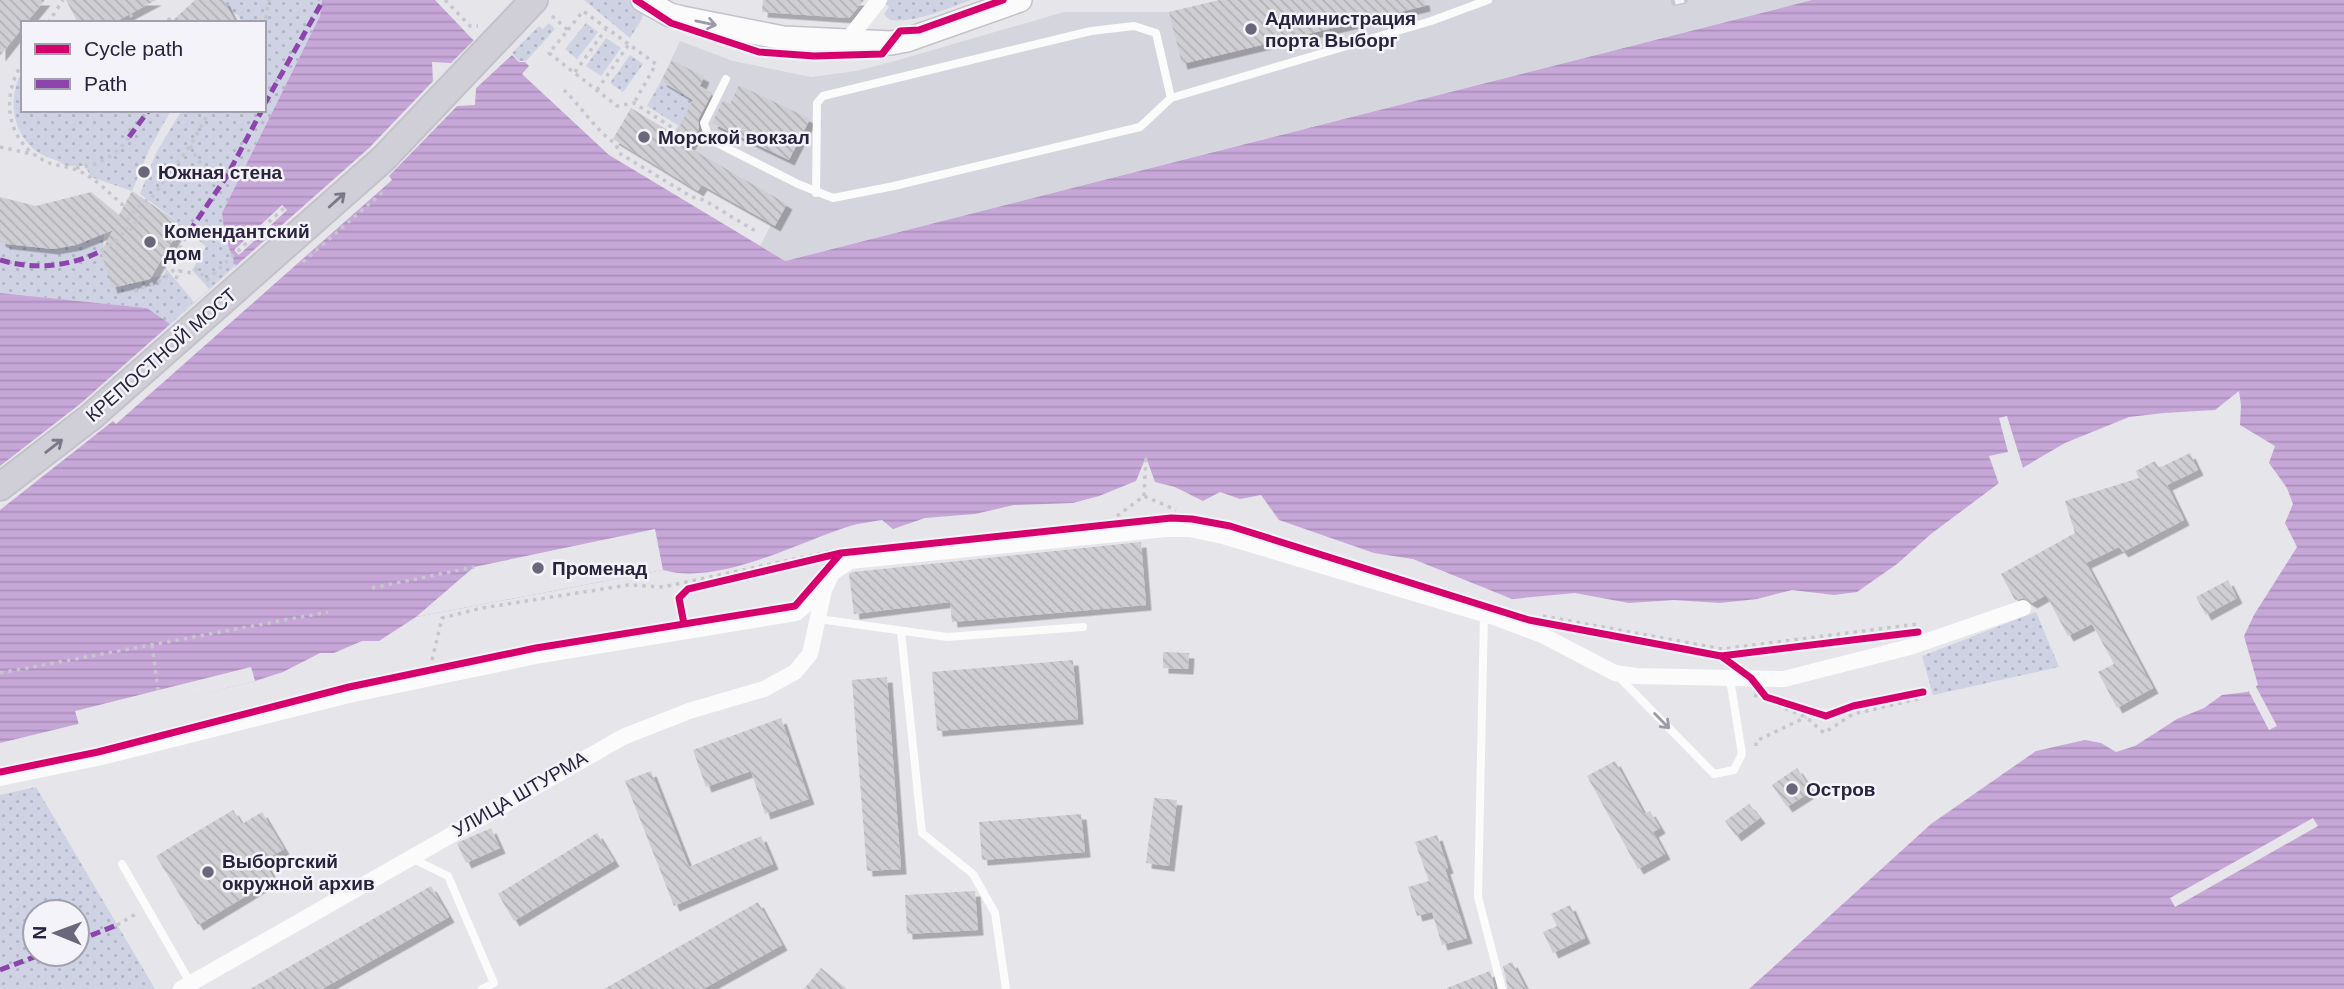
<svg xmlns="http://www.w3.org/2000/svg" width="2344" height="989" font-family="Arial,sans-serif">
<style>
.built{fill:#d5d5dd}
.green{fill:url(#green-dots);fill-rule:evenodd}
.water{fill:url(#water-rules);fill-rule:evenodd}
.pier{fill:#e5e5ea}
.building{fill:url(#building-back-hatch);filter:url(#shadow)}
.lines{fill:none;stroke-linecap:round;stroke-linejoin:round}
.secondary-casing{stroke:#c3c1ca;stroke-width:26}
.primary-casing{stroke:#c3c1ca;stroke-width:30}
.path{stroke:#c6c6cd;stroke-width:3.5;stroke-dasharray:3.5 5;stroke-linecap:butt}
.lane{stroke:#fbfbfc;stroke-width:8}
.street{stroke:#fbfbfc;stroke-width:16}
.secondary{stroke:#fbfbfc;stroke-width:23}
.primary{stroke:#d0ced6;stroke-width:26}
.rail-casing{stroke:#c8c7cb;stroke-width:8}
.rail{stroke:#f3f3f9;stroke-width:5;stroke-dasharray:16;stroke-linecap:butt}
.quiet{stroke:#8e44ad;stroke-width:5;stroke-dasharray:10 5;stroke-linecap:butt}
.cycleway-casing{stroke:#f3f3f9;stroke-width:11}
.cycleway{stroke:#d6006c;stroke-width:7}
.oneway{stroke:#9c9aa6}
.oneway2{stroke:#7c788a}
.poi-dot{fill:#6b677a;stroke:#f3f3f9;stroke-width:2.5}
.labels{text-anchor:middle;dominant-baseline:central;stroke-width:5;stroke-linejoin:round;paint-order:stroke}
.poi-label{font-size:19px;font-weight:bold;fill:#29233d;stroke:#f3f3f9;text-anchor:start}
.street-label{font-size:19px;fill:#29233d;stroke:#f3f3f9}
</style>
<defs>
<pattern id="green-dots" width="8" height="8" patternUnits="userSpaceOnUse" patternTransform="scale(1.75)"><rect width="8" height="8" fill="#ced2e3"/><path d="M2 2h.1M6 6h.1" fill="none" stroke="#b1b4c4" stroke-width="1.8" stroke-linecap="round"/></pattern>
<pattern id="water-rules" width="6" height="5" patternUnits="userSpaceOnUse" patternTransform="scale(1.75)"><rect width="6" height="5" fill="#c6a7d8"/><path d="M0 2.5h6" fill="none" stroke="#aa8fba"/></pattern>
<pattern id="building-back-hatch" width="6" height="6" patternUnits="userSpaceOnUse" patternTransform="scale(1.75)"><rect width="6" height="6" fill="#ceced3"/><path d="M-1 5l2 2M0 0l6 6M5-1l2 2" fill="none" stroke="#b1b1b6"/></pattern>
<filter id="shadow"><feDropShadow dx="5.5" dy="5.5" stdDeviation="0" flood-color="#0004"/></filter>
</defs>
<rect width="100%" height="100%" fill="#e5e5ea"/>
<path class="built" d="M1220,0H1812L784,261L760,246L771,225L703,185L698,191L656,165L692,100L661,81L680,41L733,61L811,77L856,71L895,61L1064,12H1169Z"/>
<path class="green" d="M224,0H322L320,16L222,213L225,237L236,265L209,289L192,270L206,247L182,225L140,194L156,153L182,110H264V23H242L238,15L230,12Z
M584,0H629L643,11L642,19L630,38Z
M888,0H971C945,9 918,23 890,20L884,14L889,7L885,3Z
M549,23L555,29L526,61H519L512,53L539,26L543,29Z
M586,23L598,32L577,59L565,49Z
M606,38L621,48L601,76L586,66Z
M630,55L643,64L623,92L610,83Z
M23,70V110H171L149,150L132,191L91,177L85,166H66C58,159 45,158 36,151C11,131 7,96 23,70Z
M661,81L693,100L679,126L647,106Z
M104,233L103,258L112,287L164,275L166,271L164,266L194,302L170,324L147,308L0,293V241L7,244L53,249Z
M2036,612L2059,667L1933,695L1922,656Z
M36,787L155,989H0V795ZM35,912H77V954H35Z"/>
<path class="water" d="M322,0H435L498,66L512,55L519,62H525L529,66L522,74L609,155L785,261L1812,0H2344V989H1749L1931,824L2036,751L2085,740L2101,743L2116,752L2135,746L2177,719L2204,708L2222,695L2247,692L2258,685L2244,636L2254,615L2297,547L2285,523L2293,504L2287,488L2269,463L2275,446L2240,425L2241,405L2239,391L2215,410L2164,413L2129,417L2065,443L2007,477L1931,534L1897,564L1857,592L1834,595L1792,590L1757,599L1720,603L1674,600L1629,603L1575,593L1512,599L1413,559L1374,553L1279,520L1261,495L1240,499L1220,492L1203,501L1175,487L1155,482L1146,457L1136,481L1099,496L1073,503L1014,505L975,514L925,518L893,529L882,520C871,522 860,523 850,526C796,543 719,586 663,570L416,617L379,641H362L334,653H320L283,672L255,681L0,743V293L147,308L170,324L236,266L225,237L222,213L320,16ZM432,62L451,63L476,88L475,105L457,106L433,81Z"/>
<path class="pier" d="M476,38L499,61L509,52L512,55L472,92L448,66Z
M436,78L459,103L461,102L389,176L392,180L116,424L113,421L0,510V466L80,404L369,148Z
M282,205L287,210L239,255L234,250Z
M2007,416L2024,471L2000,487L1989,456L2008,452L1999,418Z
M655,529L663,570L416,617L474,567Z
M251,667L255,681L79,725L75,711Z
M2253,681L2277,726L2269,730L2247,688L2254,683Z
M2313,818L2318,826L2175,907L2170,898Z"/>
<path class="building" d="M0,0H45L26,23H23V27L0,56Z
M66,0H156L113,23H78Z
M195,0H224L236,23H170Z
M763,0H864L849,18L762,12Z
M1220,0H1424L1425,6L1182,64L1169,12Z
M672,60L704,77L700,86L712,93L698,120L699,129L688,147L787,204L775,226L702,185L698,191L613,139L631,108L675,135L693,100L661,81Z
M739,85L810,119L789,160L712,123L723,100L730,104Z
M132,191L182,225L150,279L112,288L101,252L113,230L76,245L53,249L7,244L0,241V197L36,206L91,192L119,215Z
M2190,453L2198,470L2167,485L2184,520L2123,552L2119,547L2086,563L2153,688L2117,708L2098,672L2114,664L2092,624L2068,636L2046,595L2032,603L2024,598L2015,600L2001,574L2075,533L2065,501L2139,478L2136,471L2155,461L2159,468Z
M1141,542L1146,605L952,622L950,602L854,614L849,574L853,572Z
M2228,580L2237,598L2206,615L2196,597Z
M1163,652L1189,653L1188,669L1163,668Z
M1073,660L1078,719L937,731L932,672Z
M887,677L901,869L867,871L852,680Z
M781,718L809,799L765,814L751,771L706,787L693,750Z
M1615,761L1644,814L1650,811L1660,828L1653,832L1665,854L1638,869L1587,776Z
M1797,768L1812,791L1787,807L1772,785Z
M651,771L689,867L761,836L773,864L674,906L625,781Z
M1154,798L1177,800L1169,866L1146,863Z
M1749,804L1760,818L1736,836L1725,821Z
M233,810L242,824L262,812L284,849L264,861L274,879L198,925L156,856Z
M1081,814L1085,852L982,860L979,822Z
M491,828L500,848L466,863L457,843Z
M597,833L614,861L514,921L498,894Z
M1437,835L1448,868L1445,869L1467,938L1442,945L1432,912L1417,916L1408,887L1429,881L1415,842Z
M431,886L449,917L322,989H250Z
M975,891L978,930L907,934L905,895Z
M758,902L782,945L703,989H604Z
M1570,905L1585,938L1553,953L1543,932L1557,926L1551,914Z
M1512,962L1526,989H1508L1503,966Z
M821,968L847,989H804Z
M1490,971L1495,989H1447V988Z"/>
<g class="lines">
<defs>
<path id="secondary" d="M643,0L670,15L682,18L783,38L891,43L907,40L1020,0"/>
<path id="primary" d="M0,487L92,416L383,159L534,0"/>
</defs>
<use href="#secondary" class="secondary-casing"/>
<use href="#primary" class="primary-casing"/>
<path class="path" d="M445,0L470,26H478
M130,14L132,17
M552,16L568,30L549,53L617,106L634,103L673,128
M168,18L172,22
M48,23L63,0
M264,27L269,0
M568,30L583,11L656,64L634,103
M23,62C1,95 5,140 43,160C53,166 63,165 74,169C92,175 108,192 122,204V209
M575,72L606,29
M564,90C581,106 597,132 616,144L619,153L692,197L704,200L757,232
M597,90L629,44
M190,146L202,166L221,183
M0,147L32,154
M76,168C99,165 116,156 129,137
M127,220L136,208L153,196L190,146L210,110
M130,231L140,217L143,219
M101,251L118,239L128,227
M303,262L384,191
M171,263L189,232
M176,279L179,271L192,273L197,269L207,280L284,208
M134,291L162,280L176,268
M1144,496L1146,456
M1117,516L1144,496L1176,510
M372,588L474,567
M1543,616L1722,649L1918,624
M152,645L158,690
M1695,646L1715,659
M432,660L442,618L482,608L628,585L663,587L832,551
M0,673L328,612
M1754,695L1806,717L1824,733L1853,714L1922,698
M1756,746V741L1806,717
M117,925L136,914"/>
<path class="lane" d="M726,79L704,123L709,139L798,184L833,198L894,186L1140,127L1171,98L1431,21L1488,0
M816,193L817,103L823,96L1091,31L1134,26L1156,33L1171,98
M1484,615L1478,897L1502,989
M819,619L947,637L1083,627
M901,631L922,833L973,874L995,913L1006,989
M1617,675L1714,774L1734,770L1742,754L1730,679
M411,858L448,876L494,983L482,989
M122,864L191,984"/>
<path class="street" d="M847,41L879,0
M0,778L102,757L349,695L541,655L796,613L824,590L832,573L850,561L1166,529H1189L1223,536L1494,617L1542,635L1615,673L1636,676L1784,679L1910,647L2023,608
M181,989L623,737L689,711L764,689L795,672L810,654L824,590"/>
<use href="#secondary" class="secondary"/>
<use href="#primary" class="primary"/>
<defs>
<path id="rail" d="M1675,2L1684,0"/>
</defs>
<use href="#rail" class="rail-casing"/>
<use href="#rail" class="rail"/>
<path class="quiet" d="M264,105L321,4L320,0
M129,137L149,110
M189,232L227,176L262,110
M0,260C34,270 69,267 101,251
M77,941L117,925
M0,970L42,954"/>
<defs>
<path id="cycleway" d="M636,0L671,23L759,52L814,56L882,54L900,31L919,30L1003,0
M684,624L679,598L688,589L841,553
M1721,656L1751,678L1766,697L1826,716L1853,706L1923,692
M0,772L98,752L349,687L536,648L795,606L841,553L1171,518L1192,519L1230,526L1529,620L1721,656L1918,632"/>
</defs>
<use href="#cycleway" class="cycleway-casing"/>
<use href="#cycleway" class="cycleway"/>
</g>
<defs><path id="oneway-shaft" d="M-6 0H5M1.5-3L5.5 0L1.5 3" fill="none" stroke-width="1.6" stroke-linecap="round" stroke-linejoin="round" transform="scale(1.75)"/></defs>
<g class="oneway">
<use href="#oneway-shaft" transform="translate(706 23) rotate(12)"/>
<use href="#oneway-shaft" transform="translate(1662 721) rotate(45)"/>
</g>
<g class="oneway2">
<use href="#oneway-shaft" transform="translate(337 200) rotate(-42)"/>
<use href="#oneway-shaft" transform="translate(54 446) rotate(-38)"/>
</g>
<g class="poi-dot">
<circle cx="1251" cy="29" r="7"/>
<circle cx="644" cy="137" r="7"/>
<circle cx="144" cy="172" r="7"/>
<circle cx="150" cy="242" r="7"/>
<circle cx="538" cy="568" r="7"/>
<circle cx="1792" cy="789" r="7"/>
<circle cx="208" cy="872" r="7"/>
</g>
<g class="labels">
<g class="poi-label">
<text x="1265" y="18">Администрация<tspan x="1265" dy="22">порта Выборг</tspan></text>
<text x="658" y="137">Морской вокзал</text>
<text x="158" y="172">Южная стена</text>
<text x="164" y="231">Комендантский<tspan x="164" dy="22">дом</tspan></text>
<text x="552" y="568">Променад</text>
<text x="1806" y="789">Остров</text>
<text x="222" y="861">Выборгский<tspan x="222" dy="22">окружной архив</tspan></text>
</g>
<g class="street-label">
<text transform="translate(161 355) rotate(-41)">КРЕПОСТНОЙ МОСТ</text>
<text transform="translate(520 794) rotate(-30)">УЛИЦА ШТУРМА</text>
</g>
</g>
<rect x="21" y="21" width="245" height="91" fill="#f3f3f9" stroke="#a2a0ae" stroke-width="2"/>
<rect x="35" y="44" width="35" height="10" fill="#d6006c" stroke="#a2a0ae" stroke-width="2"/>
<text x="84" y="56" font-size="21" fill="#29233d">Cycle path</text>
<rect x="35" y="79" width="35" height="10" fill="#8e44ad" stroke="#a2a0ae" stroke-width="2"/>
<text x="84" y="91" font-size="21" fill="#29233d">Path</text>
<g transform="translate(56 933) rotate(271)"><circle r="33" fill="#f3f3f9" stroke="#a2a0ae" stroke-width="2"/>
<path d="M0-5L12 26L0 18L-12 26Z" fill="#6b677a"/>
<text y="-10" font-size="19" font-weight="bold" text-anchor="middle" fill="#29233d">N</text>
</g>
</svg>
